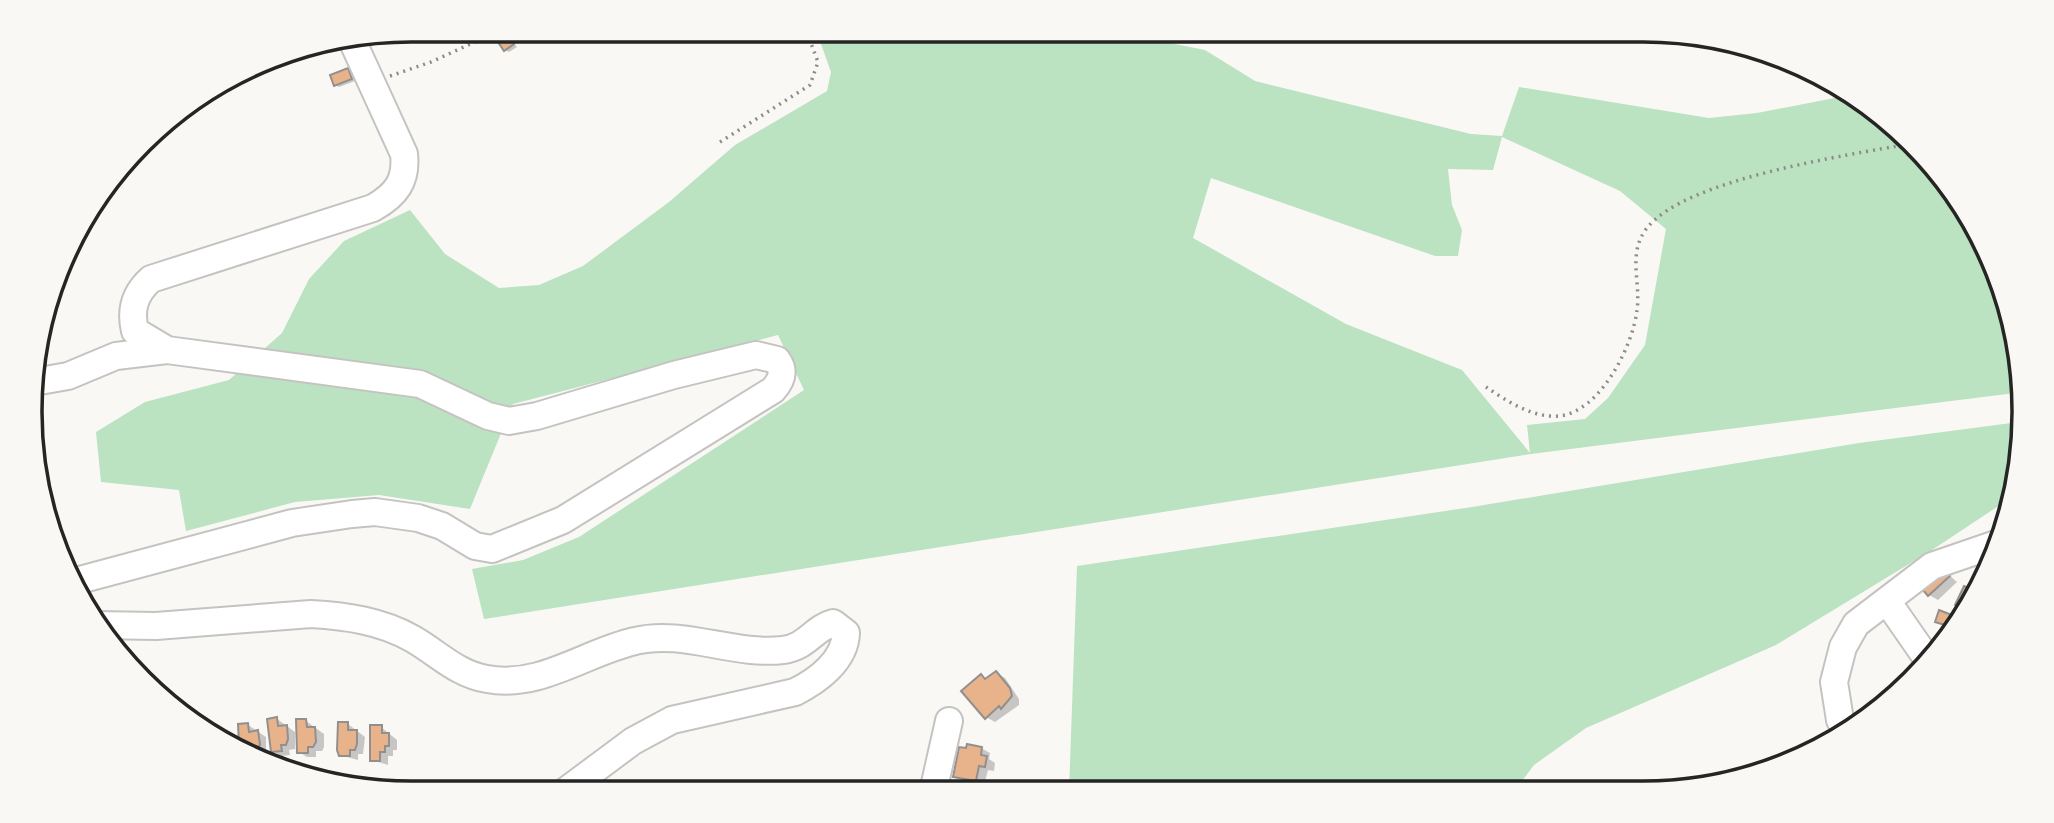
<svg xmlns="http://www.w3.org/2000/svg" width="2054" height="823" font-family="'Times New Roman',serif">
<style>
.green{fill:#bbe2c1;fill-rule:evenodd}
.shadow{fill:#0003}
.building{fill:#e8b38a;stroke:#92908e;stroke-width:2}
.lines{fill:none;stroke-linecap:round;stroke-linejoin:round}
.minor-casing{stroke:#c5c3c1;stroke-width:30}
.path{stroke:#8c8b89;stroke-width:3.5;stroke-dasharray:2 5;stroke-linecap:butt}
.minor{stroke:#fff;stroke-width:26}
.rim{fill:none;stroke:#252524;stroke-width:3.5}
</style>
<rect width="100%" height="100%" fill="#faf8f5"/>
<path class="green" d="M816,30H1139L1140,37L1205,50L1255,81L1471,134L1502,136L1519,87L1709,118L1757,113L1845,96L1894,124L1985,242L2023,392L1531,454L484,619L472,569L523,560L579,537L804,390L778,335L513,404L470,509L379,495L295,502L186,531L179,490L101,482L96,432L145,402L229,380L282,333L309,279L344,241L410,210L445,254L499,288L539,285L583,266L669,202L735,145L827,91L831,72ZM1502,137L1620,191L1666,229L1645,345L1608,398L1585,419L1527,425L1530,453L1462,370L1346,324L1193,238L1211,178L1435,256H1458L1462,230L1452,205L1448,169L1493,170Z
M2019,422L2009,499L1932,550L1776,645L1586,728L1534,765L1515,790L1069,792L1077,566L1472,507L1859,443Z"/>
<path class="shadow" d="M508,37L517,47L509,52L505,50Z
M348,70L355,81L339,87L335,85Z
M1942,569L1957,582L1938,600L1929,595Z
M1940,613L1961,621L1944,642L1941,640L1946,626L1937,621Z
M996,673L1005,678L1019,699V705L995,722L986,717L981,676L988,680Z
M277,719L295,732V749L289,750L290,755L281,756L272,751Z
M306,721L324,734V747L322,751H316V757H307L299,752Z
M348,724L365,737L363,754H358V760L340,755Z
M248,725L266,737V755L260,758L242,748L240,726Z
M381,727L397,740V750H393V756H388V765L372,760Z
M981,748L990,753L989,759L995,763L994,771L988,770L984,785L955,776L968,750Z
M999,787L1011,791L1013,792H997Z"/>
<path class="building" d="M508,35L514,44L504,51L498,42Z
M348,68L352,79L334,86L330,75Z
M1942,567L1950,576L1928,596L1917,583Z
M1964,586L1976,591L1967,609L1955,605Z
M1939,610L1962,619L1943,642L1939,641L1945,625L1935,622Z
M996,671L1010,688L1012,696L1001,709L999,706L985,719L961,691L981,674L985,679Z
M277,717L278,726L287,725L288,739L286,745H281L282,751L271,752L267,719Z
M296,719H306L307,727H315L316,742L313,747H308V753H297Z
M338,722H348V730H357V744L355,750H350V756H339L337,750Z
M248,723L249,732L258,730L260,745L252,754L239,746L238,724Z
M370,725H382V733H389V746H385V752H380V761H370Z
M967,744L982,747L981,755L987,756L985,767L979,766L976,781L953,777L959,747L966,748Z"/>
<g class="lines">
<defs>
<path id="minor" d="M34,382L68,376L116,356L167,350
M76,581L292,523L352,514L375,512L418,518L442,526L475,546L492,549L563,520L773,390C782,380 785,371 777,360L756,355L674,375L537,416L509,421L488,416L420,384L167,350L135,331C130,310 134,294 151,279L373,208C396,195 407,181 404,154L352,40
M1887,601L1928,660
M96,625L156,626L311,614C346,616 382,621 413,639C439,654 457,674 487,679C540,689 586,652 635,641C683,629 734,656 783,650C807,647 814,628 833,623L846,633C845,661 817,681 795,692L672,720L633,741L563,793
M1846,731L1840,720L1834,682L1843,647L1856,624L1932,566L1999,543
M933,792L949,721"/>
</defs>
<use href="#minor" class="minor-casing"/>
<path class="path" d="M1633,30L1714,46L1752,48
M390,76L431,62L501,30
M720,142L810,85L818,62L806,30
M1486,387C1507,401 1532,418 1559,416C1600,412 1633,346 1637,310C1641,282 1627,253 1647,228C1685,179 1848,155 1909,144"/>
<use href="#minor" class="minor"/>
</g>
<path d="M0 0H2054V823H0ZM411 42H1643A369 369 0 0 1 2012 411V412A369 369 0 0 1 1643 781H411A369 369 0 0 1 42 412V411A369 369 0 0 1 411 42Z" fill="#faf8f5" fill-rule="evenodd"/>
<path class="rim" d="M411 42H1643A369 369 0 0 1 2012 411V412A369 369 0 0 1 1643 781H411A369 369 0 0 1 42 412V411A369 369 0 0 1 411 42Z"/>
</svg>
